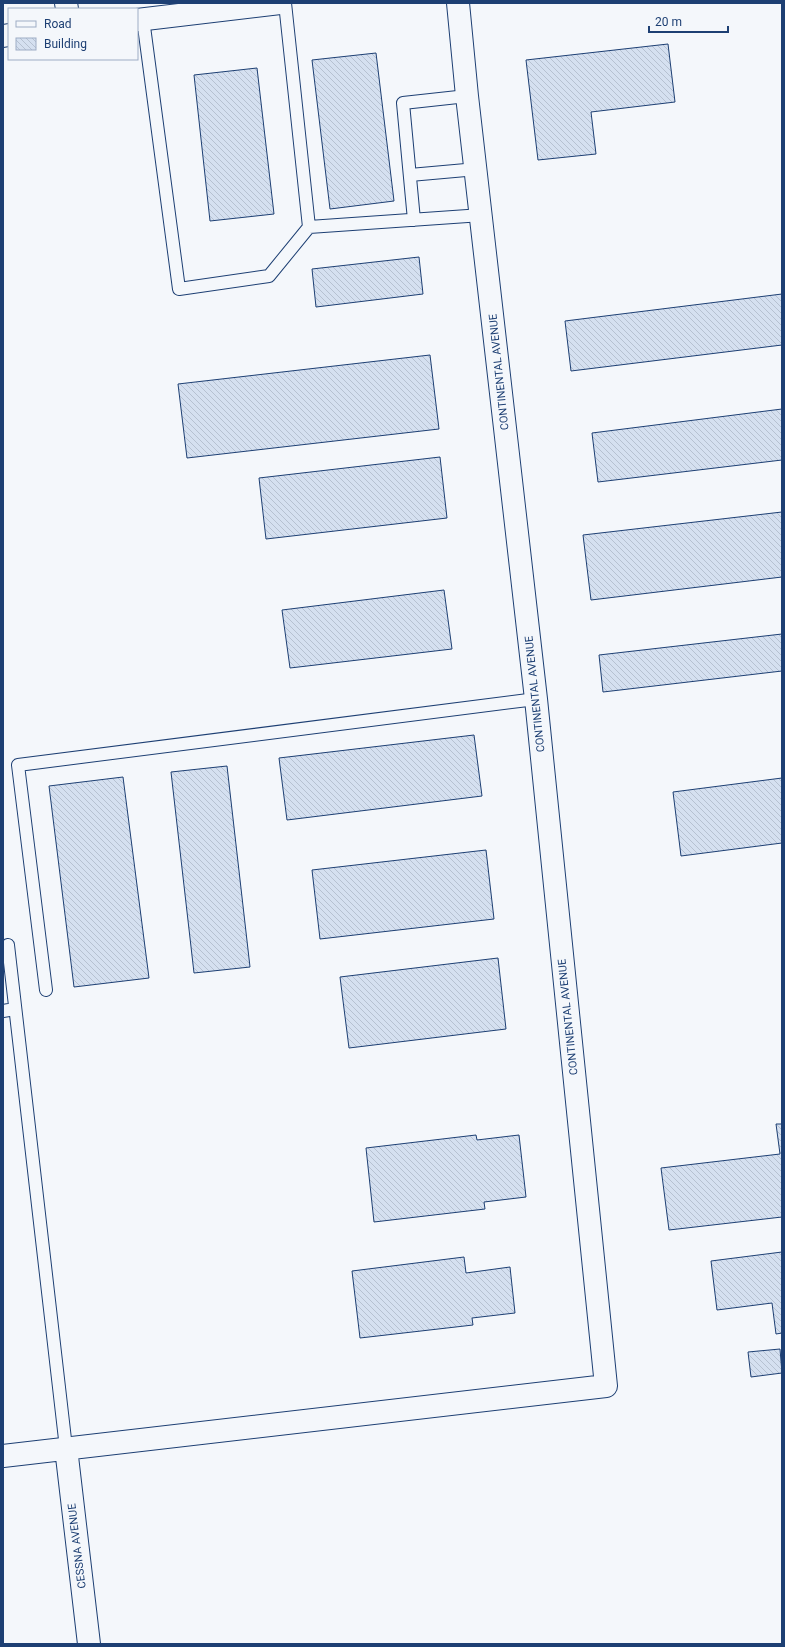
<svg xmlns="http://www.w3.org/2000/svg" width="785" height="1647" font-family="Roboto,sans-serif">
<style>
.building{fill:url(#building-back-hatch);stroke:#1d3f73}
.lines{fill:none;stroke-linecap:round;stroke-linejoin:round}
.service-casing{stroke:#1d3f73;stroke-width:14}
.minor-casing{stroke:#1d3f73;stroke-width:24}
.tertiary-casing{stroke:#1d3f73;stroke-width:24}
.service{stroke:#f4f7fb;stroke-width:12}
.minor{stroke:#f4f7fb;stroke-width:22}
.tertiary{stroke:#f4f7fb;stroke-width:22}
.labels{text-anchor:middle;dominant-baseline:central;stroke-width:3;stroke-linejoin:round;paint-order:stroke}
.street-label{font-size:11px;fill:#1d3f73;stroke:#f4f7fb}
</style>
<defs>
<pattern id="building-back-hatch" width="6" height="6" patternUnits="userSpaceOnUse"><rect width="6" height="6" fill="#d5e0f0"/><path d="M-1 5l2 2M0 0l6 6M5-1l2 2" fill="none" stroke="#b6c1d1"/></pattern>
</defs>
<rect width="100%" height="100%" fill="#f4f7fb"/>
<path class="building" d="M668,44L675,102L591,112L596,154L538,160L526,60Z
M376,53L394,201L330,209L312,60Z
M257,68L274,214L210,221L194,75Z
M419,257L423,294L316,307L312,269Z
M782,294V345L571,371L565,321Z
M430,355L439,429L187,458L178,384Z
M782,409V460L598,482L592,433Z
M440,457L447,518L266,539L259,478Z
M782,512V577L591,600L583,535Z
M444,590L452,649L290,668L282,610Z
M782,634V671L603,692L599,655Z
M474,735L482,796L287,820L279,758Z
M227,766L250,967L194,973L171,772Z
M123,777L149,978L74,987L49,786Z
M782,778V843L681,856L673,792Z
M486,850L494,919L320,939L312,870Z
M498,958L506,1029L349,1048L340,977Z
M776,1124H782V1217L669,1230L661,1168L780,1154Z
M476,1135L477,1140L519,1135L526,1197L484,1202L485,1209L374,1222L366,1148Z
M782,1252V1333L776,1334L772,1303L717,1310L711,1261Z
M464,1257L466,1273L510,1267L515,1313L472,1318L473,1325L360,1338L352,1271Z
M780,1349L782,1373L751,1377L748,1352Z"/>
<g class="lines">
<defs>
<path id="service" d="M285,3L309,227L482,215
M143,19L179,289L269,276L309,227
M410,175L477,169
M414,220L403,103L467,96
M8,945L66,1448
M46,990L18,765L536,699
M3,1011L15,1009"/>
<path id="minor" d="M66,3L67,9
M66,1448L89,1644
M3,1456L606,1386L536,699L467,96L458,3"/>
<path id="tertiary" d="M137,20L280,3
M3,36L9,35"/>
</defs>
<use href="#service" class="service-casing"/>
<use href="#minor" class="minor-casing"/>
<use href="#tertiary" class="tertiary-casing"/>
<use href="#service" class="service"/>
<use href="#minor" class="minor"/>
<use href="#tertiary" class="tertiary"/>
</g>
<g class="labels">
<g class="street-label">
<text transform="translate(499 372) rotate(-96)">CONTINENTAL AVENUE</text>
<text transform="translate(535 694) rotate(-96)">CONTINENTAL AVENUE</text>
<text transform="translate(568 1017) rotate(-96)">CONTINENTAL AVENUE</text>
<text transform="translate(77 1546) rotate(-97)">CESSNA AVENUE</text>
</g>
</g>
<rect width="785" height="1647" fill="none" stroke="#1d3f73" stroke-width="8"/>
<rect x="8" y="8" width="130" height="52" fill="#f4f7fb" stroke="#9eadc5"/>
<rect x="16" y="21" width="20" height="6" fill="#f4f7fb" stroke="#9eadc5"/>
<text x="44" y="28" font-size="12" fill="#1d3f73">Road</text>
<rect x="16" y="38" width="20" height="12" fill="url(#building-back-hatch)" stroke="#9eadc5"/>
<text x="44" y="48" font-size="12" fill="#1d3f73">Building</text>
<path d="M649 26v6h79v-6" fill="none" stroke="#1d3f73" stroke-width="2"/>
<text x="655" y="26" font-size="12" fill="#1d3f73" stroke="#f4f7fb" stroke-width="3" paint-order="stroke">20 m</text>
</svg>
